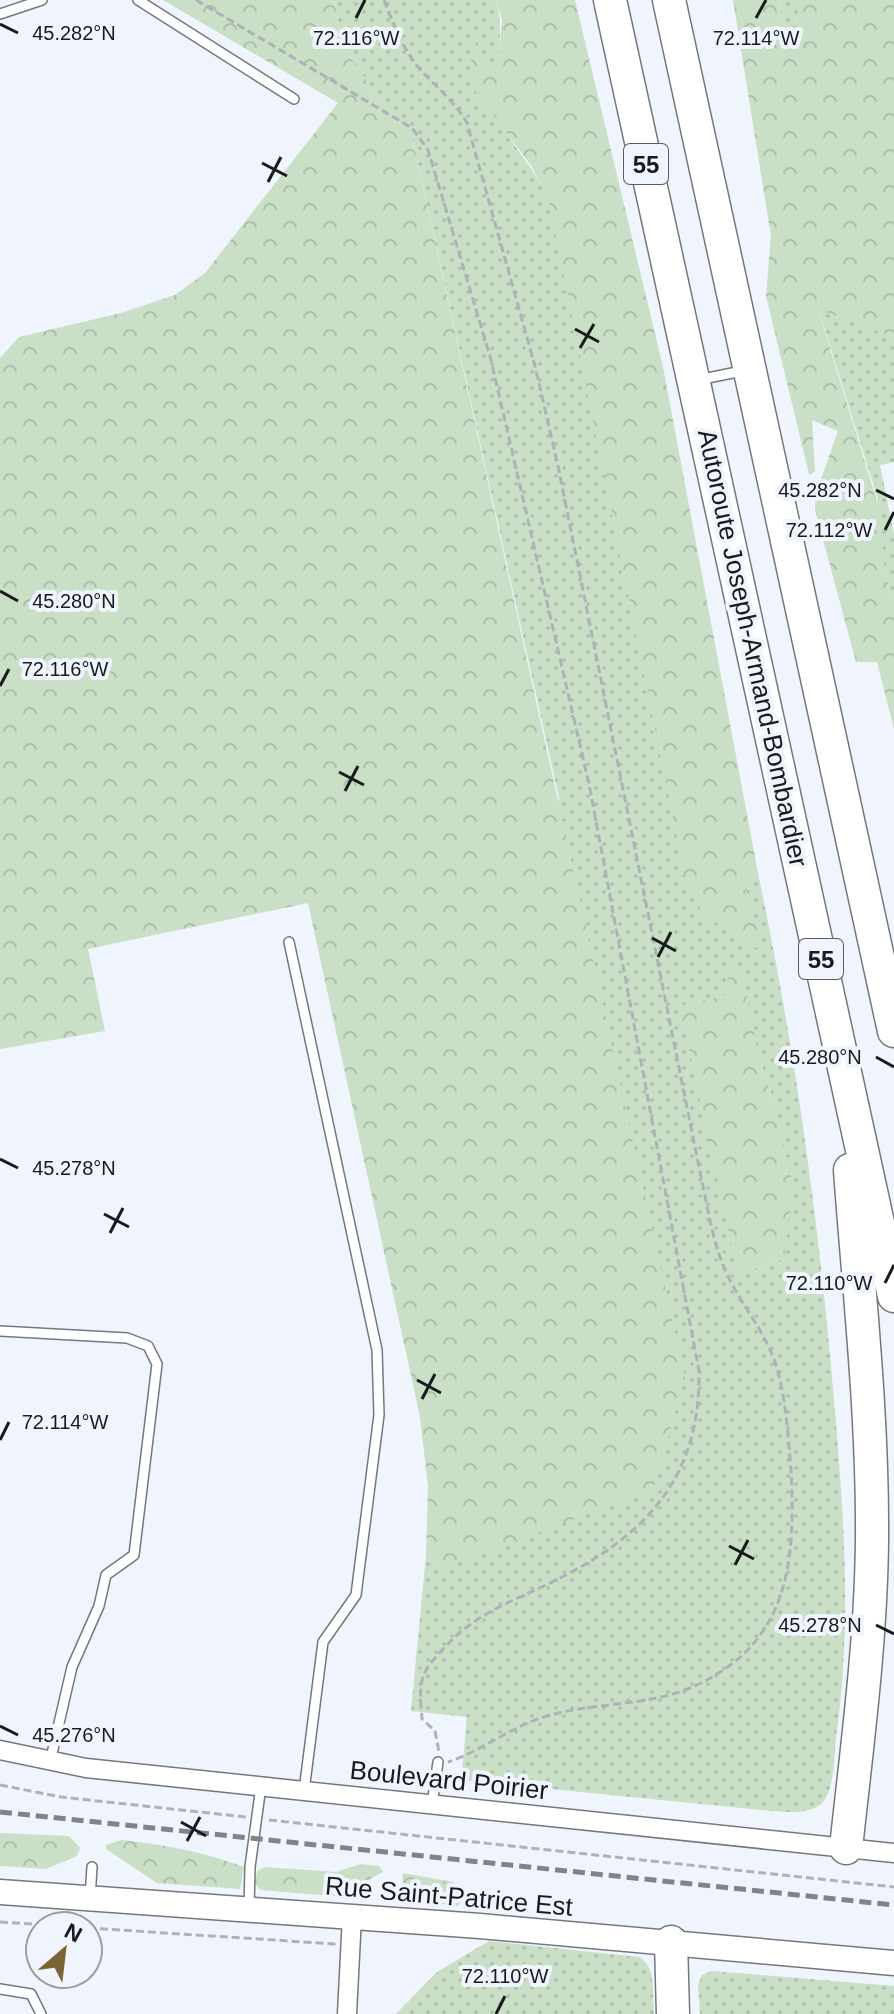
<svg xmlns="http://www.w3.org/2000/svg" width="894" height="2014" font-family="Arial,sans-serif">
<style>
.grass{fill:url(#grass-dots);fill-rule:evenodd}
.forest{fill:url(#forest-crowns)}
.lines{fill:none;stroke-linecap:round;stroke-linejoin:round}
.lane-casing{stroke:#73787f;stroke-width:12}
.street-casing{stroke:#73787f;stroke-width:21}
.secondary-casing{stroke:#73787f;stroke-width:27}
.highway-casing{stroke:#73787f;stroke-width:35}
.path{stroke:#aeb2b8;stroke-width:3;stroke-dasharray:8 4;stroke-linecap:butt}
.lane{stroke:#fff;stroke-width:9}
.street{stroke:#fff;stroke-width:18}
.secondary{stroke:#fff;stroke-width:24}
.highway{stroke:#fff;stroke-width:32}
.rail{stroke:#808389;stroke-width:5;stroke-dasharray:12 6;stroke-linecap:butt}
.ticks{fill:none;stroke:#181a1d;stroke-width:3}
.labels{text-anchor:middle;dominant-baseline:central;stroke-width:8;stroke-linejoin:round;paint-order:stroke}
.shield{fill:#f0f5fd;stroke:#595c60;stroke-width:2}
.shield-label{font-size:24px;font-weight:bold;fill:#181a1d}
.street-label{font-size:26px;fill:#181a1d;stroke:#f0f5fd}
.ticks-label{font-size:20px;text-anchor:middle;fill:#181a1d;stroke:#f0f5fd;stroke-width:8;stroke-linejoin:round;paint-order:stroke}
</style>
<defs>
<pattern id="grass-dots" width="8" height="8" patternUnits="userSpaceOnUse" patternTransform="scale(2)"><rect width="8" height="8" fill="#c9dfc6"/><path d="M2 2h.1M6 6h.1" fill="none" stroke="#acbfaa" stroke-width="1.8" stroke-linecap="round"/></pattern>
<pattern id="forest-crowns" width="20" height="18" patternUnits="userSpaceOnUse" patternTransform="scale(2)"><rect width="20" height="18" fill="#c9dfc6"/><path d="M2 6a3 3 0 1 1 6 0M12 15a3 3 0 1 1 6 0" fill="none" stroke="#acbfaa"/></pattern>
</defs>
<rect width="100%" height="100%" fill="#f0f5fd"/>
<path class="grass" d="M334,0H496C508,40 487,88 505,128C517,154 539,174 549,201C560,231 563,267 569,298L736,934L762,951L744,883L758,873C794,1043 818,1215 833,1388C843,1504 853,1621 836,1737C834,1756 835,1787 823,1802C811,1815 787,1812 771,1811L461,1780L467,1717L411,1711L426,1555L438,1570L559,798L412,137L381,101L343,46ZM726,995L759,1058L777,1111L784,1259L751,1270L681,1006Z
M780,0H801L792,35L783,34Z
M818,308L894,337V462L880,465L894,534V601L885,575L877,496Z
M489,1941L639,1957C657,1967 652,1995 654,2014H396L437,1972Z
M712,1971L894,1986V2014H700L698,1985L702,1975Z"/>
<path class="forest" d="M163,0H334L343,46L381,101L412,137L685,1378L653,1490L438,1570L426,1555L428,1486L420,1417L308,903L88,949L105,1031L0,1049V358L19,337L121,313L175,295L205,273L338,103Z
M496,0H575L663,367L758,873L745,883L763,952L704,915L686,883L549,201L532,167L469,82L472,39L497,74L502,20Z
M733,0H780L783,34L792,35L801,0H894V337L818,309L880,511L885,575L894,601V729L877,662H856L815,510V496L838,431L812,420L815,472L809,474L766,296L771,236Z
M729,966L742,971L759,1058L777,1111L793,1188L784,1259L751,1270L739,1281L680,1006L726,995Z
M0,1833L69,1836L80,1848L77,1856L46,1869L0,1866Z
M121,1840C167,1845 200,1851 244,1867L240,1889L157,1883L106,1849V1845Z
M361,1864L379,1866L383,1872L370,1879L368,1899L260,1890L255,1883L257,1871L265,1867L336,1872Z
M403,1873L453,1882L468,1892L458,1906L401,1899Z"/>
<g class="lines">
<defs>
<path id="lane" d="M138,0L294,99
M0,14L42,0
M698,380L742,371
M289,942L377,1350L379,1415L356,1595L323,1642L304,1791
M0,1331L127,1338L148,1346L157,1364L134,1555L106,1575L99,1606L72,1667L50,1762
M432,1805L438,1762
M90,1898L92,1867
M249,1909L250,1867L261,1786
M0,1989L31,1994L41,2014"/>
<path id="street" d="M0,1750L86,1768L894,1853
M347,2014L352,1916"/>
<path id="secondary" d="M0,1892L480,1926L894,1963"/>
<path id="highway" d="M610,0L894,1296
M669,0L894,1031
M846,1848C857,1746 871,1643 872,1540C873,1416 859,1293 850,1170
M671,1942L673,2014"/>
</defs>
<use href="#lane" class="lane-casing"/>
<use href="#street" class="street-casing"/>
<use href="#secondary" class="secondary-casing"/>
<use href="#highway" class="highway-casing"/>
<path class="path" d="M196,0L412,128L428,150L490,356L589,784L699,1371C701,1481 642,1539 548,1584C513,1601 476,1614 449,1643C440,1653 427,1664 423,1677C419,1690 421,1706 422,1719L435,1731L439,1752
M384,0C393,23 402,47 418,67C434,86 454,100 467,123L535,366L558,466L700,1172C707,1204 712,1241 726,1272C740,1303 764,1330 775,1362C786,1396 788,1435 791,1470C796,1566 788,1646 690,1688C643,1707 594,1702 547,1716C512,1726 482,1751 448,1762
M373,1770L382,1771
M0,1785L61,1797L246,1817
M269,1820L894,1887
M0,1922L62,1926
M88,1928L336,1944"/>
<use href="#lane" class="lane"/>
<use href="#street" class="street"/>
<use href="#secondary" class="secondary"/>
<use href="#highway" class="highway"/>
<path class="rail" d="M0,1812L894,1905"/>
</g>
<path class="ticks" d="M356,18L365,0M756,18L766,0M0,24L18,33M262,163L287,176M268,182L281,157M575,329L599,342M580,348L594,324M876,490L894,499M885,530L894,512M0,591L18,601M0,686L9,669M339,772L364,785M345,791L358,766M652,938L676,951M658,957L671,932M876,1057L894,1067M0,1159L18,1168M104,1214L129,1227M110,1233L123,1208M885,1283L894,1265M417,1380L441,1393M422,1399L435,1374M0,1440L9,1422M729,1546L754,1559M735,1565L748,1540M876,1625L894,1634M0,1726L18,1735M181,1822L206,1836M187,1841L200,1817M496,2014L505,1996"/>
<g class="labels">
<g class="shield">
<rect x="624" y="144" width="44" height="40" rx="6"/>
<rect x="799" y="939" width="44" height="40" rx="6"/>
</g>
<g class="shield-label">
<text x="646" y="164">55</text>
<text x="821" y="959">55</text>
</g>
<g class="street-label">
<text transform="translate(753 648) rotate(78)">Autoroute Joseph-Armand-Bombardier</text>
<text transform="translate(449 1780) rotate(6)">Boulevard Poirier</text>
<text transform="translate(449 1896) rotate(5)">Rue Saint-Patrice Est</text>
</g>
</g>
<g class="ticks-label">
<text x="74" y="40">45.282°N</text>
<text x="356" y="45">72.116°W</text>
<text x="756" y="45">72.114°W</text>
<text x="820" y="497">45.282°N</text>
<text x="829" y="537">72.112°W</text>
<text x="74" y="608">45.280°N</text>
<text x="65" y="676">72.116°W</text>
<text x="820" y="1064">45.280°N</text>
<text x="74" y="1175">45.278°N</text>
<text x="829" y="1290">72.110°W</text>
<text x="65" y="1429">72.114°W</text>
<text x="820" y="1632">45.278°N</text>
<text x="74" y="1742">45.276°N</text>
<text x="505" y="1983">72.110°W</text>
</g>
<g transform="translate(64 1950) rotate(28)"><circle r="38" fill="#f0f5fd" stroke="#9a9da3" stroke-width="2"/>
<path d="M0-6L14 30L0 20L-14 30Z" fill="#7c6434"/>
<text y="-12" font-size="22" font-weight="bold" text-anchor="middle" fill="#181a1d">N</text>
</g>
</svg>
